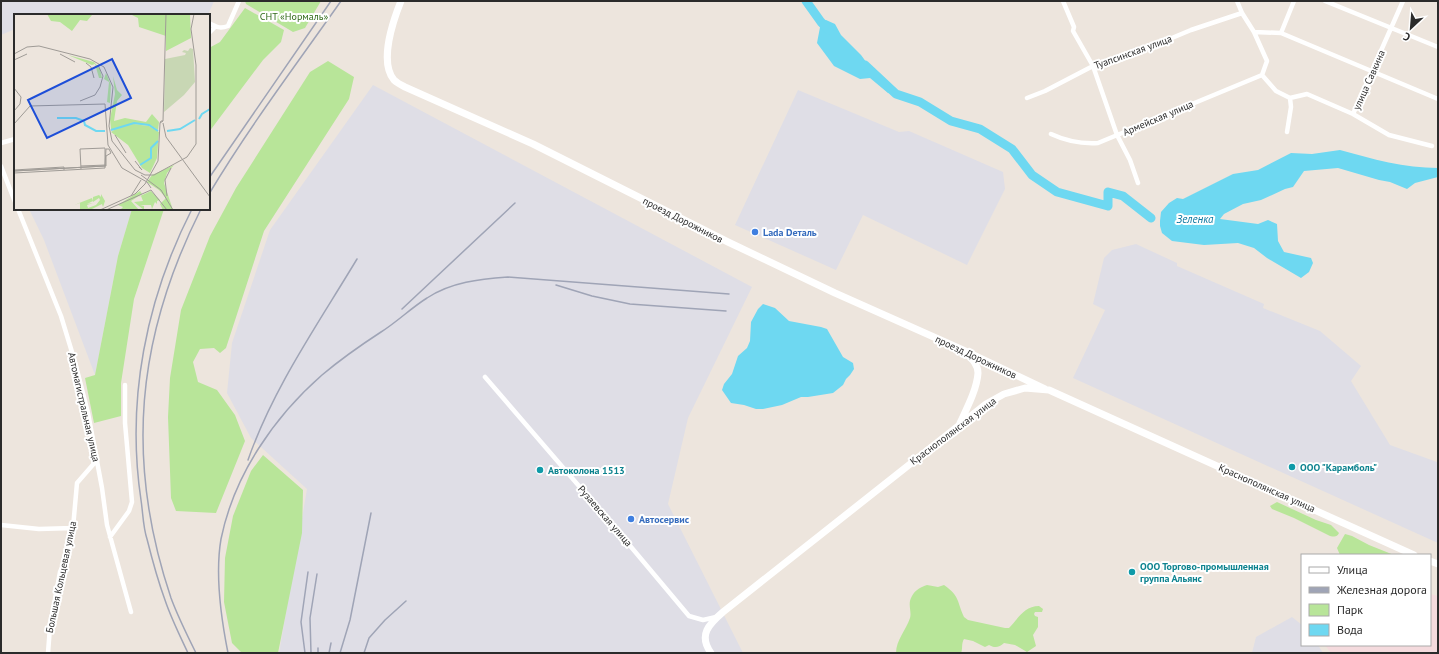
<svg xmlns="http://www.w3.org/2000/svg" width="1439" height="654" font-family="'PT Sans',sans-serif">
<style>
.industrial{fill:#dfdee6}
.medical{fill:#f4dadd}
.green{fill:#b8e599}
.water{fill:#6ed8f1}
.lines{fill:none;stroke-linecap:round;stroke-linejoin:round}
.river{stroke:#6ed8f1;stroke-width:9}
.street{stroke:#fff;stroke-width:4.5}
.secondary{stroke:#fff;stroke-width:7}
.rail{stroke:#9fa4b6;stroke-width:1.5}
.shop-dot{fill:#3f7fe0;stroke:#fff;stroke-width:1.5}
.culture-dot{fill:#0f9aa8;stroke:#fff;stroke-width:1.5}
.labels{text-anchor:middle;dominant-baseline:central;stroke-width:4;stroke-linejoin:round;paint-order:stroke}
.park-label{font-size:10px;fill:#306a19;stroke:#fff}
.street-label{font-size:10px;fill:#2b2b2b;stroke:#fff}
.shop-label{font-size:10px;font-weight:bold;fill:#366cbe;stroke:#fff;text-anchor:start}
.culture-label{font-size:10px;font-weight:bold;fill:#0d838f;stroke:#fff;text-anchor:start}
.water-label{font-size:11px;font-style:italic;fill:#0b779f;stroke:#fff}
.inset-river{fill:none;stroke:#6ed8f1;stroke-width:2}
.inset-road{fill:none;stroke:#9f9b96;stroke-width:1}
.view{fill:#1d4ed8;fill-opacity:0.15;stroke:#1d4ed8;stroke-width:2}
.inset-edge{fill:none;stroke:#2b2b2b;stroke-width:2}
</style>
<rect width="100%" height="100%" fill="#ede5dd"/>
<path class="industrial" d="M1,1H214L208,15H15V29L1,35Z
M373,85L752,287L688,418L668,504L743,653H279L307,489L251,438L227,393L232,343L270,230Z
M798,90L899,132L909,131L1003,172L1005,189L967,265L863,215L836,270L735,225Z
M29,209H132L118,256L95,375L44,240Z
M1136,244L1177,263V266L1264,304L1263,308L1320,331L1361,366L1351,381L1390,445L1437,462L1438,464V543L1073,378L1105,310L1093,304L1104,258L1112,250Z
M1292,617L1302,625V645H1318L1323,653H1252L1256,637Z"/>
<path class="medical" d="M1430,594L1438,596V653H1331L1325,645H1430Z"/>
<path class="green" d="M245,1H321L305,28L293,32L246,4Z
M245,8L284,30L281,42L263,60L209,132V48L220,42Z
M328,61L354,77L349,99L264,231L226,348L220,353L214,348L200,349L193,362L198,382L217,390L235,415L245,441L216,513L176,511L171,498L168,417L170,378L181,310L210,236L236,188L310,72Z
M132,209H164L134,299L121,383V416L94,423L85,378L95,375L118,256Z
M263,455L303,490L302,533L278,653H242L232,643L224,602L225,558L233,516L251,471Z
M1277,502L1316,520L1331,525L1339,533C1337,537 1335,537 1330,536L1294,518L1272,509L1270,506Z
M1345,534L1352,536L1369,545L1394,555H1340L1337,548Z
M927,585L938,587L944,585C960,596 957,602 964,617L968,620L1005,628H1009C1018,619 1024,606 1039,606L1043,609L1042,612H1035L1034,614L1035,616L1038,617V627L1033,635L1036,646L1027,652L1015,645L1004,643C999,648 994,648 989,645L985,647L973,641L964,639C961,644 963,649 961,653H896C896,640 906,630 910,618C912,611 907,604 912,596C915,590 921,587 927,585Z"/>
<path class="water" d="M826,20L835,24L841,35L861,55L875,74L885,83L896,94L888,93L870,78L860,79L834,66L817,43L821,22Z
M1340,150C1372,159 1405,168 1438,168V177L1415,183L1407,189L1390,182L1379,180L1338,168L1304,171L1293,187L1285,189L1261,200L1243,204L1224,214L1220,219L1258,224L1268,220L1277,224L1278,241L1284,252L1311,258L1313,263L1309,272L1301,278L1267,258L1254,248L1238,243L1204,245L1172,241L1162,233L1160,226V221L1161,212L1169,203L1177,198L1183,199L1233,174L1258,170L1291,153L1312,154Z
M763,304L775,308L789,321L821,327L827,329L843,357L853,363L854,369L850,375L846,379L843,385L833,393L808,397H801L782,405L763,409H756L744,405L731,403L722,390L724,384L732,374L738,356L747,348L750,341L751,322L758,309Z"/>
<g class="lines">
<path class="river" d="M806,1L821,22L829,30
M865,65L896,94L920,102L951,121L980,129L1012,149L1032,175L1057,192L1108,206V192L1123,196L1151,218"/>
<path class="street" d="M1063,1L1074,27L1073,31L1093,66L1117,135L1130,160L1138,183
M1237,1L1242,13L1254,32L1267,61L1262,75L1276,91L1290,98L1291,107L1287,132
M1325,1L1438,47
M209,23C216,27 220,29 228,26L239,1
M1254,32L1281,33L1438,99
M209,33L215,27
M1281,33L1294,1
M1027,98L1045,91L1093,66L1148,48L1191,30L1242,13
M1290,98L1307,94L1353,114L1389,135L1432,146
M1353,114L1403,1
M1051,134C1066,141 1081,144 1098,143L1262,75
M1,143L15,139
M1,166L15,202
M18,209L61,316L75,362L88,413L102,488L107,525L131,612
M485,377L616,529L689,616L703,620L716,617
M1,525L39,529L73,528
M110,537L129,511L132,502L125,423V385
M48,653L50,627L60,572L67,556L73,528L77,483L97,460"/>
<path class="secondary" d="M401,1C393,21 379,62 394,80C397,83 401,85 405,87L533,144L728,242L835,293L963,350L1045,389
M960,423C967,408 977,389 978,373C978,365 972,359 967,354
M1430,561L1438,564
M711,653C698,635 709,624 723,612L986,404L1004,394L1025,388L1049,390L1414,555"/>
<path class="rail" d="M209,178L331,1
M209,194C249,127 296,65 341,1
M556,285L592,296L630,304L726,311
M402,309L515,203
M248,460C273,388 318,324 357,259
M188,653C180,636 171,618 165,600C158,581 152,559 147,539C143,527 143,513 141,500C126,400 146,299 192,209
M196,653C187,635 178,617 171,598C125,461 136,338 201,209
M228,653C221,618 215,574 221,539C234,475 274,417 322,375C341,359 361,345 381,332C397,322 411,308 427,298C451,282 480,279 508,277L729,294
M305,653L301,622L308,572
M311,653L310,618L317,574
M318,653V648
M329,653L331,643
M340,653L350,620L371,513
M364,653L369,638L385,620L406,601"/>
</g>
<g class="shop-dot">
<circle cx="755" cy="232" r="4"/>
<circle cx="631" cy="519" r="4"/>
</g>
<g class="culture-dot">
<circle cx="1292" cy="467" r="4"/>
<circle cx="540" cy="470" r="4"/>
<circle cx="1132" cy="572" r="4"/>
</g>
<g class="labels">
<g class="park-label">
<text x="294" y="16">СНТ «Нормаль»</text>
</g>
<g class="street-label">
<text transform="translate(1133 52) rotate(-20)">Туапсинская улица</text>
<text transform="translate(1369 80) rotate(-66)">улица Савкина</text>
<text transform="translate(1158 118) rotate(-23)">Армейская улица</text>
<text transform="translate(683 220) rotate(27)">проезд Дорожников</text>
<text transform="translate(976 357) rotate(25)">проезд Дорожников</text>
<text transform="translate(84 407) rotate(77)">Автомагистральная улица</text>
<text transform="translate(953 431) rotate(-37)">Краснополянская улица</text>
<text transform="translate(1267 488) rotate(24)">Краснополянская улица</text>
<text transform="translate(605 516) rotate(49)">Рузаевская улица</text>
<text transform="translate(61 577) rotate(-78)">Большая Кольцевая улица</text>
</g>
<g class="shop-label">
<text x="763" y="232">Lada Dеталь</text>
<text x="639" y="519">Автосервис</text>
</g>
<g class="culture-label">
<text x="1300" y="467">ООО "Карамболь"</text>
<text x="548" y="470">Автоколона 1513</text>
<text x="1140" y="566">ООО Торгово-промышленная<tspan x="1140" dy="12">группа Альянс</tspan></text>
</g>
<g class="water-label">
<text x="1195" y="219">Зеленка</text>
</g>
</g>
<g transform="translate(14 14)">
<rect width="196" height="196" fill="#ede5dd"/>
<path d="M33,0H88L78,1L73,7L66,6L58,17L46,8L37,7ZM116,0H176L177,24L152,37V22L125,13L124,4ZM54,41L80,48L86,55L88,64H85L81,50L78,51ZM92,59L97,71L96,89L93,88L95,68L90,65ZM99,62L103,76L108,81L103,87L100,107L111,104L132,108L138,100L145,108L144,116L136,111L119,110L135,112L145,118L143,144L136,159L128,154L114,131L97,118L100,116L97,115L96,105L101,80ZM160,151L153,159L150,169L159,196H149L146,190L152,184L145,176L133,168L138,161ZM126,177L128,180L117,187L125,196H106L109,193L104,191ZM137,177L146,186L143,187V190L141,188L138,195L137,191H126L130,192V196L133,195L130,196L120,188L129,187L127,182L124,183ZM87,180L91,187L89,193L88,190L76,196H66V189L60,191L78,184L79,187L73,190L79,189L73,191L74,194L82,191L86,186L85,184L79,188V183L85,181L87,183Z" fill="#b8e599"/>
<path d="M176,34L179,35L181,68L170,81L150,98L151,45L171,41L172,39L168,38L170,36L174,37Z" fill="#c8d7b4"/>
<path class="inset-river" d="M43,104H62L70,107L71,111L82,117H91M185,105L188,100L196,95M97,116L120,109L135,111L144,117M153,117L166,115L181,106M126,151L137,144V134L144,127"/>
<path class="inset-road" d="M0,40L13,33L25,32L76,45L90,53L99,73L95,112L98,127L121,156L131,161H140L173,143L182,130V51L177,15L180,0M46,40L61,48M0,46L13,40M72,49L77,53L80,64M0,74L7,83L6,90L0,97M66,87L81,81L86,73L89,62L84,51M149,107L146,109L147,107H149L152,0M149,109L152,123L196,183M0,110L16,92L91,90L94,131L108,154L133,168L137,174M101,121L112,139M92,135H95L97,139L92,142V152H91L0,157L91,152ZM121,147L128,156L125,153M67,152L92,151M67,155L66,135L91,134M0,156L50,153V156M0,159L91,154V134M127,161L147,176L159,196M117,182L127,166M153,182L151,166L157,154M86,196L121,180L131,170L144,147L146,109M92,196L137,176L153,196"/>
<path class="view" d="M98,45L117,84L33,124L14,86Z"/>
<rect width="196" height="196" class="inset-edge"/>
</g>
<rect width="1439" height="654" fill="none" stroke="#2b2b2b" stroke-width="4"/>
<rect x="1301" y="554" width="130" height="92" fill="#ffffff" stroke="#aaaaaa"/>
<rect x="1309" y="567" width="20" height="6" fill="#ffffff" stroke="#aaaaaa"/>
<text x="1337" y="574" font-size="12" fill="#2b2b2b">Улица</text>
<rect x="1309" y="587" width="20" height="6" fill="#9fa4b6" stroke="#aaaaaa"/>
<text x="1337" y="594" font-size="12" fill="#2b2b2b">Железная дорога</text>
<rect x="1309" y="604" width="20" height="12" fill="#b8e599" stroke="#aaaaaa"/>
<text x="1337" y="614" font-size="12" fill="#2b2b2b">Парк</text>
<rect x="1309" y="624" width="20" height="12" fill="#6ed8f1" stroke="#aaaaaa"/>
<text x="1337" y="634" font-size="12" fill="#2b2b2b">Вода</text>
<g transform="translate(1411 28) rotate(206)" stroke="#ffffff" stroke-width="3" paint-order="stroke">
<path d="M0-3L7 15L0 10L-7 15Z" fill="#2b2b2b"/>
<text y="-6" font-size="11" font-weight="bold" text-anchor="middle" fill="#2b2b2b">С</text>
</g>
</svg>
